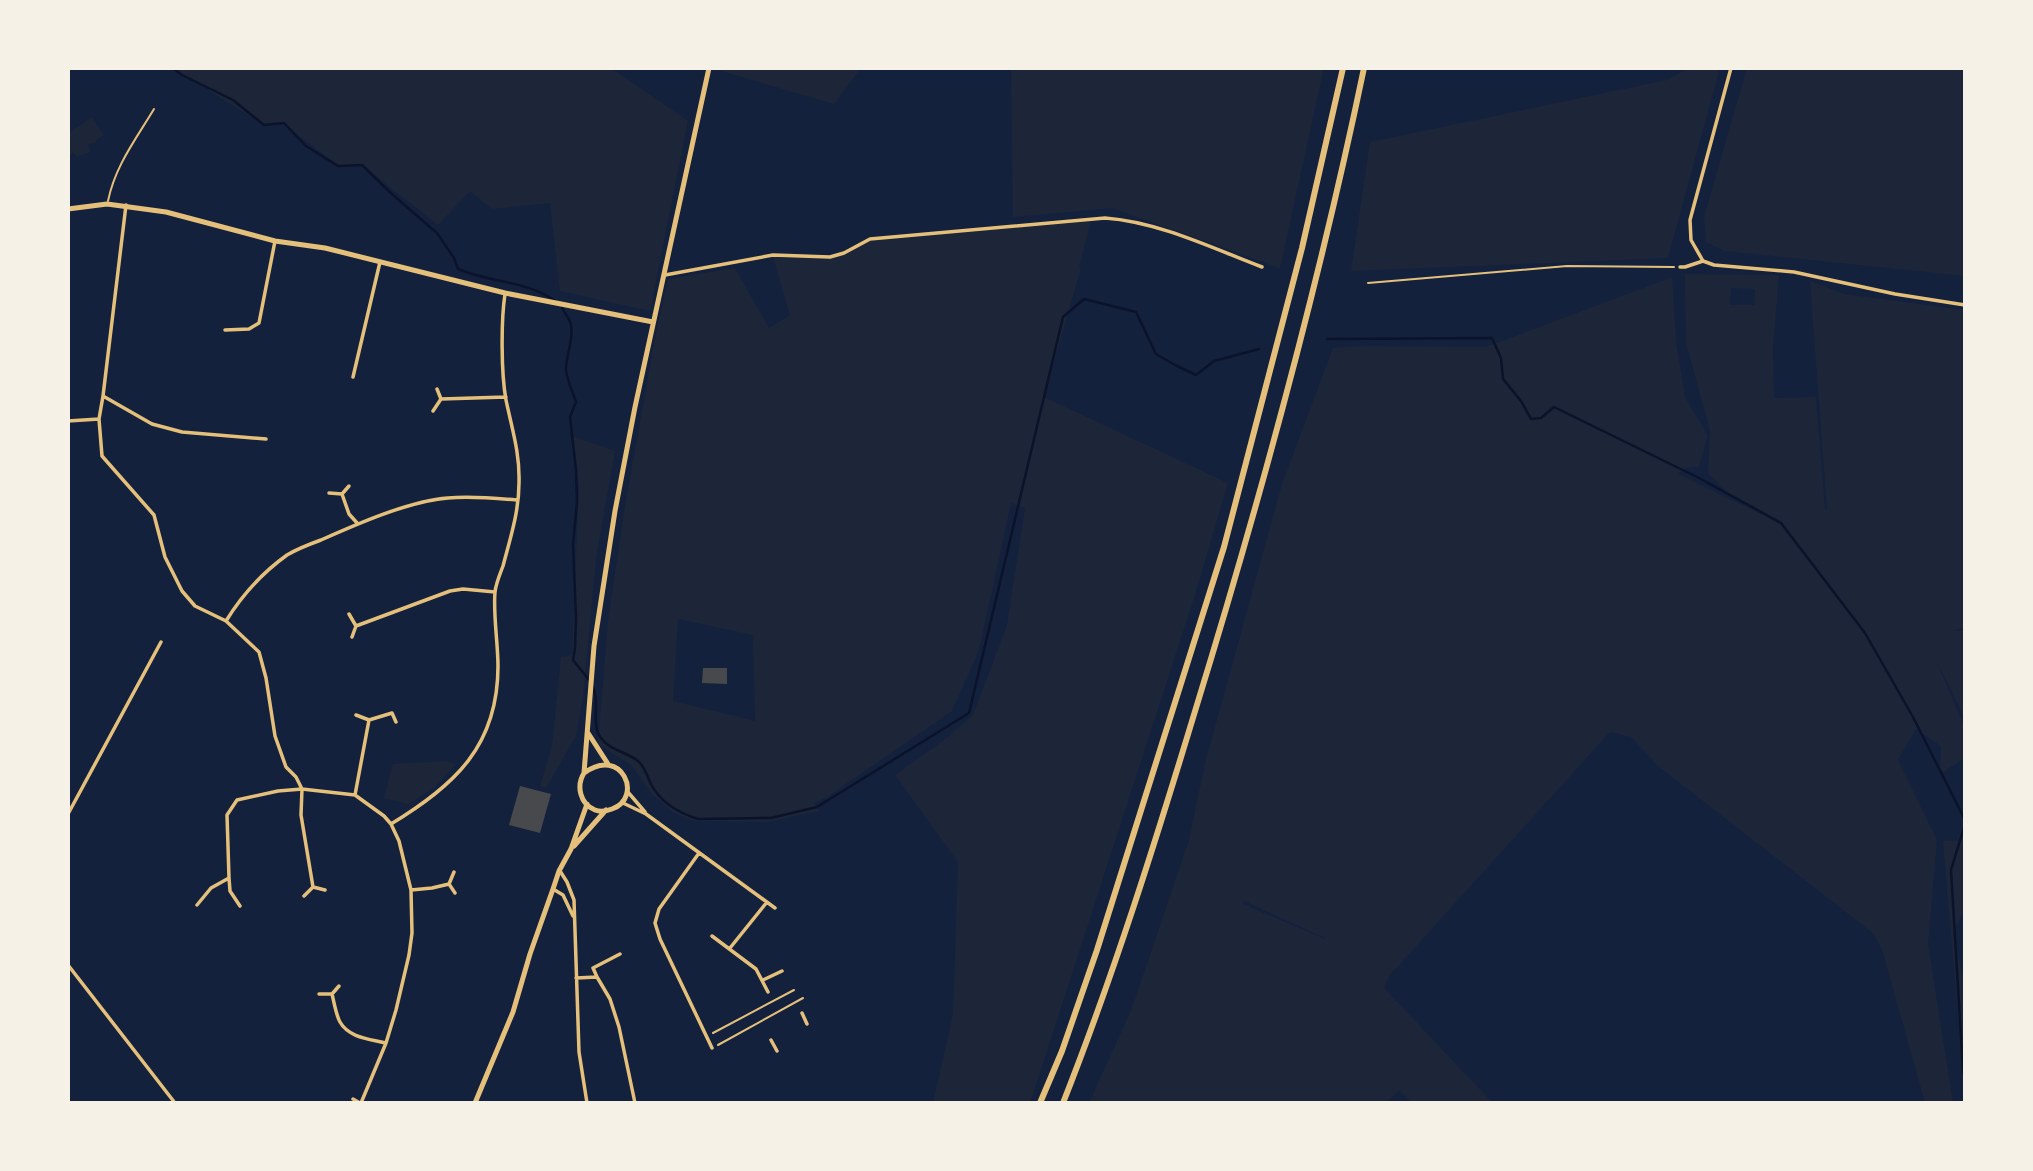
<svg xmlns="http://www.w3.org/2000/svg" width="2033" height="1171" font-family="Merriweather,serif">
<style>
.green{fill:#1d2539;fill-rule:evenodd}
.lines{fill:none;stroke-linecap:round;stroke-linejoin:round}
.stream{stroke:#0b132b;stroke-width:2.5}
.building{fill:#48494c}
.path{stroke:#e5c07b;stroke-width:2}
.service{stroke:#e5c07b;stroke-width:2}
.minor{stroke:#e5c07b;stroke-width:3.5}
.secondary{stroke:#e5c07b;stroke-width:5}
.trunk{stroke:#e5c07b;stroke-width:6}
</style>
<rect width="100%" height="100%" fill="#14213d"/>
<path class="green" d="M173,68H611L688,121L650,311L560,291L550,203L492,209L470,191L438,225L362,165H338L284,124L264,125Z
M719,68H861L834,104L718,70Z
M1011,68H1324L1280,268L1112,208L1013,217Z
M1689,68H1720L1668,258L1351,271L1370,142L1667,80Z
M1747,68H1965V276L1725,251L1706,242L1704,217Z
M92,117L104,135L96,140V142L88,144L90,152L77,157L73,152L68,155V134Z
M1091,221L1079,267L1081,268L1044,397L1228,483L1194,598L1030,1103H933L953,1014L958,862L895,775L944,740L973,715L1007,625L1025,508L1011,503L979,650L952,711L827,797L814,803L819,811L767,822L695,821L674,813L652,794L632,766L598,744L608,621L625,506L656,333L668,279L735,268L769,328L790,315L773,257H830L870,240ZM678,619L753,635L755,721L673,701Z
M1685,274L1779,275L1773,346L1774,398L1816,397L1825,510L1827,509L1810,281L1844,294L1965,310V628L1951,631L1965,630V718L1935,658L1965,728V758L1940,774L1941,746L1916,729L1898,760L1937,840L1928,944L1953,1103H1925L1882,949L1874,934L1658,766L1631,737L1610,732L1390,975L1384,988L1493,1103H1412L1399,1090L1386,1103H1089L1132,1008L1189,840L1205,763L1282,484L1333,348L1362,346L1486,347L1672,277L1676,342L1685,397L1708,436L1699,467H1687L1678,474L1761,514L1733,498L1708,474L1710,431L1686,343ZM1731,288L1755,289L1754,305H1730ZM1244,901L1325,938V939L1243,904Z
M572,436L615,451L596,558L583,698L576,736L546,788L540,786L552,746L561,657L572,655L579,486Z
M446,761L456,764L434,788L408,804L384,798L393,764Z
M1965,840V908L1953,933L1965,986V1094L1943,841Z"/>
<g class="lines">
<path class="stream" d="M173,68L182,75L233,100L264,125L284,123L306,146L338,166L362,165L393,195L437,233L454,258L458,269C490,283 526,280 555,301
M561,305C563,312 570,318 571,325C574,340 566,354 566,370C567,380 573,393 576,402L570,417L576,470L577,502L573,545L576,618L575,648L573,660L589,680
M1327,339L1492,338L1501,358L1503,379L1521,401L1531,419L1541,418L1554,407L1699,478L1781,523L1865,633L1913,717L1965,820
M592,685C601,701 590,724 601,738C609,750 627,752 638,761C645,767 647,776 651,784C660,802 679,813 698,819L771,818L817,807L969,713L1063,317L1084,299L1136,312L1156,354L1175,365L1196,375L1214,361L1259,349
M1965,824L1951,870L1963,1071L1965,1076"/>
</g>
<path class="building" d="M703,668H727V684L702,683Z
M520,786L551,794L540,833L509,825Z"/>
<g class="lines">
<path class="path" d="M1368,283L1567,266L1674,267
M713,1033L794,990
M718,1045L803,998"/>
<path class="service" d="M108,201C115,166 136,139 154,109"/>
<path class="minor" d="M1731,68L1690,220L1691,240L1703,261L1714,265L1794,272L1895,294L1965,305
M1680,267H1685L1703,261
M665,275L773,255L830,257L844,253L870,239L1105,218C1159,222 1212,248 1262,267
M225,330L249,329L259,323L275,241
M353,377L380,262
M103,396L152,424L182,432L266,439
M441,399L506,397
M433,411L441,399L437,389
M99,419L102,456L154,515L165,557L182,591L195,606L226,621L259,652L266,678L275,736L286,767L296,777L302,789L355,795L384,816L391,824L399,841L411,890L412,933L409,955L396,1010L386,1043L361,1103
M68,421L99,419L103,396L126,205
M329,493L342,494L349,486
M342,494L349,514L358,524
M349,614L356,626
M226,621C242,595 262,573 287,555C297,549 310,544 321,540C357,524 409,501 448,498C471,496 494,498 517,500
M352,637L356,626L450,591L463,589L495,592
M356,715L369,720L392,713L396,722
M627,791L645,812
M355,795L369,720
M623,803L646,814L775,908
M68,814L161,642
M391,824C455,785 498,746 498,666C498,644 493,613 495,592C496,583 500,574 503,566C510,539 519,512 519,483C520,453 512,429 506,400C501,373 501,320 505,294
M699,853L659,909L655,923L660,939L712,1048
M560,871L567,882L574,900L579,1052L587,1103
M454,872L449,884L455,893
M229,878L230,891L240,906
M553,889L563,895L573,916
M411,890L432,888L449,884
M304,896L313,887L325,890
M197,905L211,888L229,878L227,815L237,800L278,791L302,789L301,815L313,887
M712,936L756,969L768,992
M730,948L767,902
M68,965L175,1103
M597,977L593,968L620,954
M576,978L597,977L610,999L619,1027L635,1103
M763,980L782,971
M319,994H332L339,986
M332,994C334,1002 336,1015 340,1022C349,1038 370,1039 386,1043
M802,1013L807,1024
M771,1040L777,1051
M353,1099L360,1103"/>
<path class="secondary" d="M68,209L107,204L166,212L275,241L325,248L505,293L653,322
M588,733L608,764
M584,773C622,745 644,798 612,809C607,811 600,812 595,810C580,804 576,786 584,773L594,646L615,511L635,407L709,68
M574,846L606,810
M475,1103L513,1012L530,954L553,889L559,871L571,849L587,804"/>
<path class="trunk" d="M1040,1103L1062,1051L1097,950L1224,547L1302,248L1343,68
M1063,1103C1114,974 1156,840 1196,708C1261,497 1319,284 1364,68"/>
</g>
<rect width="2033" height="1171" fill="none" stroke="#f6f1e7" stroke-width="140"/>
</svg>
